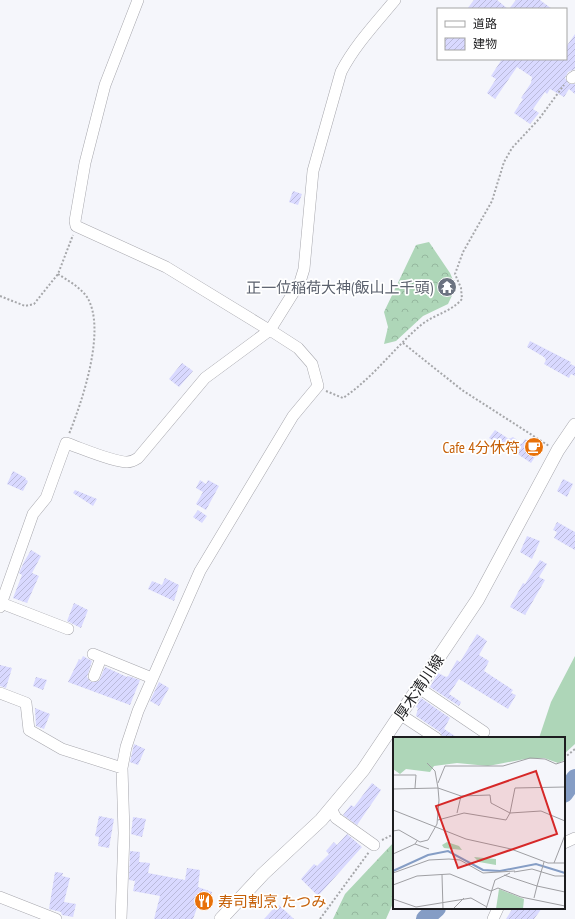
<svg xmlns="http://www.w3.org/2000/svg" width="575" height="919" font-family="'PT Sans Narrow','Noto Sans JP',sans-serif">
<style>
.forest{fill:url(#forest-crowns)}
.green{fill:#aed6b8}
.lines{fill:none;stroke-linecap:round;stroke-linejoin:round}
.river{stroke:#859dc5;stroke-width:18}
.building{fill:url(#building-hatch)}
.minor-casing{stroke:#a7a7ad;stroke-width:12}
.major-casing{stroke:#a7a7ad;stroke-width:14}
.path{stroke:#a6a7aa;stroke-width:2;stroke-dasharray:2 2;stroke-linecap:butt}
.minor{stroke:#fff;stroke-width:11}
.major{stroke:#fff;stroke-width:13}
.labels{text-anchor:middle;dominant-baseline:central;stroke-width:3.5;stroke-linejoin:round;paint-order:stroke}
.worship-label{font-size:15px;fill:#5b616d;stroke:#fff;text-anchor:end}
.food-label{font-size:15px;fill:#c56008;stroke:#fff;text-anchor:end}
.street-label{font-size:15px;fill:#1d1d1f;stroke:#fff}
.inset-river{fill:none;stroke:#859dc5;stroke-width:2}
.inset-road{fill:none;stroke:#9f9fa3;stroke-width:1}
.view{fill:#d62828;fill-opacity:0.15;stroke:#d62828;stroke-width:2}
.inset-edge{fill:none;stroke:#1d1d1f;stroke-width:2}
</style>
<defs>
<pattern id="forest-crowns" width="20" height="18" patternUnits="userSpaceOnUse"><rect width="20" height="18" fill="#aed6b8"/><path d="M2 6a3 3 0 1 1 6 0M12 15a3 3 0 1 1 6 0" fill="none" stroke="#95b79e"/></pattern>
<pattern id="building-hatch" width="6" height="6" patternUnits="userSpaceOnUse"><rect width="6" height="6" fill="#d9d9ff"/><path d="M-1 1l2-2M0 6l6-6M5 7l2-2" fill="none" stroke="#babada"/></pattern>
</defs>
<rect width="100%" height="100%" fill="#f5f6fb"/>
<path class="forest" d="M429,242L450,273L456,287L448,304L423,316L396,341L384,344L388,327L384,312L416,245Z
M394,842V901L386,919H333L345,894Z"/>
<path class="green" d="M575,656V744L564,754V738H539L551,702Z"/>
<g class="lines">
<path class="river" d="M564,794L575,778
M425,919L437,908"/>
</g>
<path class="building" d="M474,0H497L508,9H467Z
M516,0H540L552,9H509Z
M575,34V69L568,72L565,78L569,84H575V94L569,89L564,97L550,89L547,94L545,92L533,109L539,113L530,124L514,113L523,99L521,98L531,83L532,77L517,67L495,99L487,93L496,79L491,76L502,59H566V47Z
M293,191L302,194L298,205L289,202Z
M530,341L571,362L570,364L575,366V376L571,374L569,378L544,364L546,360L544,357L527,347Z
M182,363L193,371L179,387L169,379Z
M495,430L509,439L513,437L522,444L525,439L537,447L535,450L538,452L531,463L500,442L499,444L489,438Z
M13,471L26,478L25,479L28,481L23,491L7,484Z
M563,479L573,484L567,497L557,491Z
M200,480L206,484L208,480L219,486L206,510L196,504L203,492L196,488Z
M75,490L97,499L93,506L73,493Z
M198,510L207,516L202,523L193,517Z
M557,522L575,532V550L554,538L557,532L553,530Z
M527,536L540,541L532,559L520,552Z
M31,550L41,556L32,573L39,576L27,603L13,598L22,575L19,573L24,562Z
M540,560L547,564L539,577L545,580L525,615L510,607L523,583L525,584Z
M165,578L179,585L174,601L148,589L152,581L162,585Z
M74,603L88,610L81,628L67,621Z
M477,634L487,641L479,655L489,661L484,671L513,690L511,693L516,695L508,709L459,679L449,694L461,702L459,706L430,687L438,673L446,677L448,676L457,660L460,662Z
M83,656L92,661L87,677L91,682L99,681L105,667L127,677L128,676L140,680L130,705L68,682L79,659L81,660Z
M0,665L12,668L6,688L0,686Z
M36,677L47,680L43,690L33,686Z
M159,682L169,688L159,706L150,701Z
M421,698L450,718L444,729L458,738H443L440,732L416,716L418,708L416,707Z
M35,708L50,714L44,729L36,726Z
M134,744L145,749L138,765L130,762Z
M372,783L381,790L357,825L343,815L351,805L354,807Z
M99,816L114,819L109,848L98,846L99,837L95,836Z
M133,817L146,819L142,837L131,834Z
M347,834L362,847L318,896L301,879L314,864L317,866L329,854L326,851L334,842L337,845Z
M130,851L140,852L139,862L150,863L148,873L185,880L187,868L200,870L198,887L212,892L208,904L205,903L202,905L200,909L197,908L193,919H154L160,896L133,891L135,881L129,880Z
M55,872L63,873L62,876L70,878L64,902L76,904L73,917L62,915L61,912L49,909Z
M279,905L294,919H264L276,906L277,908Z
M513,908H542L534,919H506Z"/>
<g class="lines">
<defs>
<path id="minor" d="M138,0L105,85L85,163L75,221L76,226L166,267L269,330
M572,78L575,76
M1,603L68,629
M0,607L33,514L46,498L66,443C81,448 112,462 127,462C131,462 135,460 138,458L205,378L270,330L300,282L304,269L313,171L341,72C355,45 376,23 395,0
M93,654L152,678
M94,676L101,658
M419,688L484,732
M0,693L26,703L29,730L62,749L122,768
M401,715L436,738
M331,809L336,818L374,845
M564,843L575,838
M0,897L56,919
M121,919L124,833L122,768L126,747L138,711L200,571L293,416L318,386L312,364L298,348L270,330
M493,919L498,908"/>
<path id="major" d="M221,919L263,874L321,820L363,770L478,599L558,450L575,425"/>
</defs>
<use href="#minor" class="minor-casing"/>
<use href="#major" class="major-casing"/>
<path class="path" d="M58,274C67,280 80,287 87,297C107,329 82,402 69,434
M0,296L25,306L34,304L58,274L73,235
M403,343L462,390L549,446
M326,391L343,398C373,378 394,348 421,325C435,314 451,312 462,299L461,288L455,274L463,252L492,201L504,162L512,148L539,119L564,85
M564,758L575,749
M382,840L394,834
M320,919L369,852"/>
<use href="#minor" class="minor"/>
<use href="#major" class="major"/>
</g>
<defs>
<symbol id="temple-disc" viewBox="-11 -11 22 22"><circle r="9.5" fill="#6b7280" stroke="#fff"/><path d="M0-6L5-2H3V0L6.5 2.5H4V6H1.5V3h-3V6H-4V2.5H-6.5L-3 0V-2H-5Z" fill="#fff"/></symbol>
<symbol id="cafe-disc" viewBox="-11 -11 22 22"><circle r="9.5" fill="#e8710a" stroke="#fff"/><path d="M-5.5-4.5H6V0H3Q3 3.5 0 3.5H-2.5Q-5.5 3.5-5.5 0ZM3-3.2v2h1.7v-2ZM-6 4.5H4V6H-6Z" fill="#fff"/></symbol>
<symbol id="restaurant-disc" viewBox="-11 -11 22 22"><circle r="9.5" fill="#e8710a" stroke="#fff"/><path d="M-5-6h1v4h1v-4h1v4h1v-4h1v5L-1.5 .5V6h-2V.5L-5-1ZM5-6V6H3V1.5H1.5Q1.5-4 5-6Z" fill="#fff"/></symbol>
</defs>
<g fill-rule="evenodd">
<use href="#temple-disc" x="436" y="276" width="22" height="22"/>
<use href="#cafe-disc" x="523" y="436" width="22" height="22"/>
<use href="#restaurant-disc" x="193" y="890" width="22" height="22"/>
</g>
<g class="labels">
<g class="worship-label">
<text x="433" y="287">正一位稲荷大神(飯山上千頭)</text>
</g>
<g class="food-label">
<text x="520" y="447">Cafe 4分休符</text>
<text x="218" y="901" text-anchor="start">寿司割烹 たつみ</text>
</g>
<g class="street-label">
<text transform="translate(419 687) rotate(-56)">厚木清川線</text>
</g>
</g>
<g transform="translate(393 737)">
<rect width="172" height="172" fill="#f5f6fb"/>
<path d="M0,0H172V23L165,26L151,21L132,22L95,29L64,26L41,29L37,35L13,32L7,37L0,32Z" fill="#aed6b8"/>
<path d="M54,105L66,109L69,113L51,111L49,108Z" fill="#aed6b8"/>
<path d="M81,120L103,122V128L86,125ZM106,152L131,162L130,172H103Z" fill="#aed6b8"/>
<path class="inset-river" d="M0,134L35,118L55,114L90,133L107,134L143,127L172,136"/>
<path class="inset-road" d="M34,26L42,34L45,51L68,59L97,58L98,66L117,76L148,74L172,84M0,38H23L22,51M45,46L52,29H110L137,21L152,22L163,27L172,24M0,52L45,51L46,63L44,87L35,103L27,105L6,93L0,94M0,73L73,102L118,112L155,126H172M64,76L68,59M117,76L122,51L172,50M45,83L71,76L113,83L117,76M22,107L36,112M0,117L22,107L24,104M151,125L144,149L172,155M161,126L172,98M121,135L139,132L162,139H172M0,136L36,123L56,122L67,123L90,136L122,134M49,138L50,172M111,138L144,149L141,161M0,148L24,139L57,137L98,154L105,151L128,160L172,169M0,162L23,170L78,161L94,170M60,172L71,161M93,172L102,143L117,136"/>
<path class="view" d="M143,34L164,97L65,131L43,69Z"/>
<rect width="172" height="172" class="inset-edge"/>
</g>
<rect x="437" y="8" width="130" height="52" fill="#ffffff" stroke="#a5a5a5"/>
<rect x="445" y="21" width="20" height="6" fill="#ffffff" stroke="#a5a5a5"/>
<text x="473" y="28" font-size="12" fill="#1d1d1f">道路</text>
<rect x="445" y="38" width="20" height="12" fill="url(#building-hatch)" stroke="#a5a5a5"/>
<text x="473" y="48" font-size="12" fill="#1d1d1f">建物</text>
</svg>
